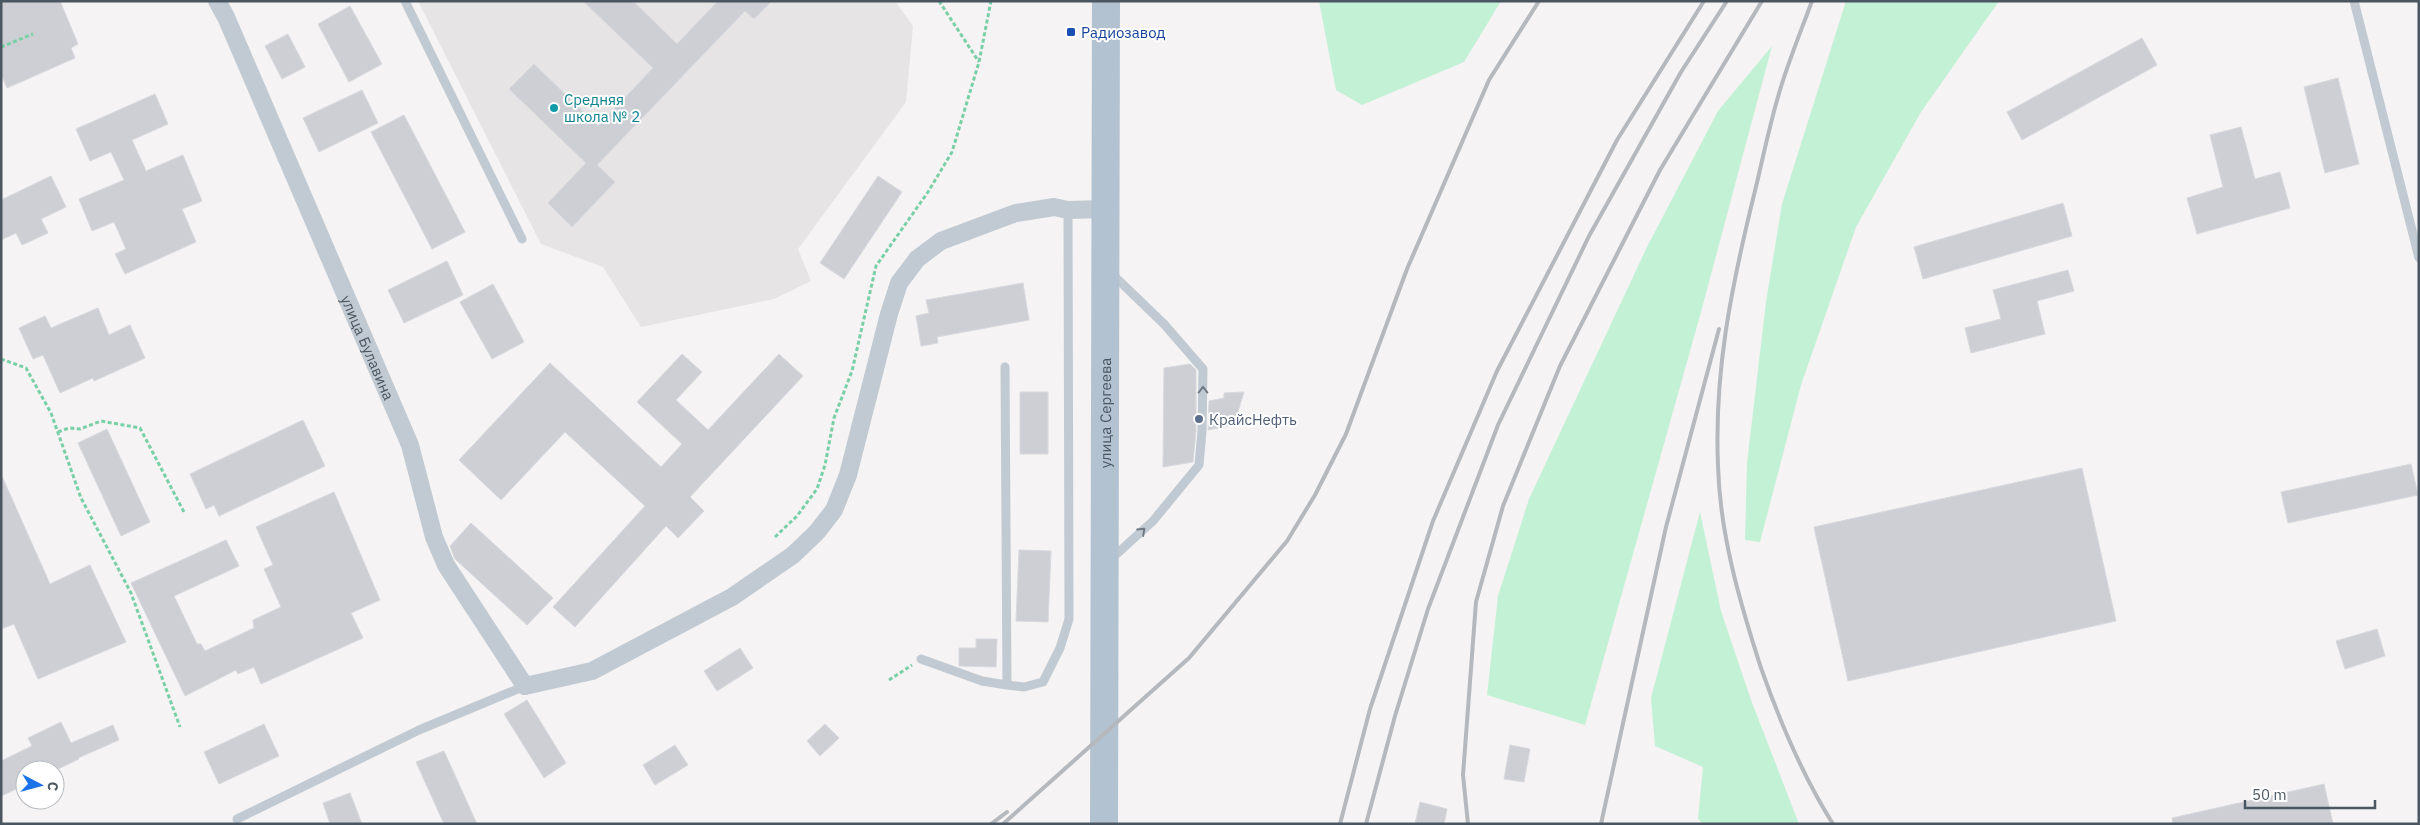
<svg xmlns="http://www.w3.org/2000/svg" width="2420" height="825" font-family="'IBM Plex Sans',sans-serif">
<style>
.education{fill:#e6e4e5}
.green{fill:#c3f1d5}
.building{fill:#cdcfd5;stroke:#d7d9de}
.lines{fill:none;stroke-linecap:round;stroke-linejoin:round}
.path{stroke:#7ad0a6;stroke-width:3;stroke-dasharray:4 2.5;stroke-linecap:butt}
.lane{stroke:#c1cad2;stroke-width:9}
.street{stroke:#c1cad2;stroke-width:18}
.primary{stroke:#b3c2d1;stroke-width:28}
.rail{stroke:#b5b8bd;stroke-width:4}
.oneway{stroke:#6e7983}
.transit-dot{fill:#1a4fb4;stroke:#fff;stroke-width:2}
.culture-dot{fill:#0f9aa8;stroke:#fff;stroke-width:2}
.service-dot{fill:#5c6f8a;stroke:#fff;stroke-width:2}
.labels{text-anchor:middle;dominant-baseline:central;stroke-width:4;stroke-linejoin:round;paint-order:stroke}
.transit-label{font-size:15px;fill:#164399;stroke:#fff;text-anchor:start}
.culture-label{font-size:15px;fill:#0d838f;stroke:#fff;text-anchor:start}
.street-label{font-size:15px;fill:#4a5661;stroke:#fff}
.service-label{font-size:15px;fill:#4e5e75;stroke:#fff;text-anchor:start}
</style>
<rect width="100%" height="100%" fill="#f5f3f3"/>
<path class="education" d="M418,1H895L913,26L906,102L798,249L811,281L774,299L641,327L603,267L541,244Z"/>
<path class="green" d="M1319,1H1501L1464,62L1362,105L1336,90Z
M1846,1H1999L1921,112L1856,227L1801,385L1760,542L1745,540L1747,463L1766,302L1782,204Z
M1772,46L1701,312L1585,725L1487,695L1498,596L1529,499L1647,247L1718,111Z
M1700,512L1721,611L1751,700L1799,824H1703L1698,819L1703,767L1655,746L1651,698Z"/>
<path class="building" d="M1,1H60L78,44L71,48L75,58L7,88L1,74Z
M583,1H633L677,44L718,1H772L754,19L745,11L597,165L615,182L572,227L548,203L586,163L509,89L534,64L598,126L653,68Z
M350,6L382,64L349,82L318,24Z
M288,34L305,67L282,79L265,46Z
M2142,38L2157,65L2022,140L2007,112Z
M2338,78L2359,164L2325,173L2304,87Z
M362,90L378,123L319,152L303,118Z
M155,94L168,124L132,140L146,171L183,155L202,201L182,209L196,242L125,274L115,254L126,249L114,222L92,231L79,199L124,180L111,152L90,161L76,129Z
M404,115L465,232L432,249L371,132Z
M2241,127L2255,179L2280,172L2290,208L2197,234L2187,198L2223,187L2210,135Z
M51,176L66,207L41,219L48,233L22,245L16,233L1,240V200Z
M878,176L902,192L844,279L820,263Z
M2063,203L2072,236L1923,279L1914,247Z
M447,261L463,295L404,323L388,290Z
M2068,270L2074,291L2037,301L2045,334L1971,353L1965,328L2001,319L1993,290Z
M1023,283L1029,320L937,337L938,343L921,346L916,316L929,313L926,300Z
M493,284L524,342L492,359L460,302Z
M98,308L109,335L130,325L145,358L94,381L93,378L60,393L43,355L33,359L19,328L45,316L51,328Z
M682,354L702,372L676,400L708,430L779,354L803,376L690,497L704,511L678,538L666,526L575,627L553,607L645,506L565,432L501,500L459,460L550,363L661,467L682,444L637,402Z
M1190,364L1196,370V431L1193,462L1163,467L1164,368Z
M1020,392H1048V454H1020Z
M1244,392L1234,425L1208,430L1209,401L1224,398V393Z
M303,420L325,466L219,516L214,505L206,509L190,474Z
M107,429L150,522L121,536L78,443Z
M2411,464L2418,495L2288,523L2281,492Z
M2082,468L2116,621L1848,681L1814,527Z
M1,474L50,584L90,565L126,642L38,679L14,624L1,629Z
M334,492L380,600L351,613L363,638L261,684L254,667L238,674L236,670L185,696L131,583L226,540L239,566L174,596L197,644H201L205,651L254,628L253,620L281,607L264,569L273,565L256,527Z
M471,523L553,598L527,625L455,559L450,546Z
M1019,550L1051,551L1048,622L1016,621Z
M2377,629L2385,656L2345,669L2336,641Z
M976,639H997L996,667L959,666V648H976Z
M740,648L753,668L717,691L704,671Z
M527,700L566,763L544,778L504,714Z
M61,722L71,743L113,725L119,740L78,758L79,759L56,770H25V785L1,796V761L32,746L28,738Z
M264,724L279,756L219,784L204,752Z
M825,724L839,738L820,756L807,741Z
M675,745L688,765L655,785L643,765Z
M1510,745L1530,749L1524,782L1504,779Z
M444,751L477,824H444L416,762Z
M2324,784L2333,824H2173L2172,818Z
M350,793L362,824H330L323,803Z
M1420,802L1447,809L1444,824H1415Z"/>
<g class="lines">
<path class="path" d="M939,1L979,62
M1,47L33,34
M1,359L26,368L51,413L81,498L131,593L180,727
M58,432L69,428L80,429L101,421L140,428L185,514
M775,537L797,516L817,489L825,465L834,418L852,371L876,266L928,192L952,152L979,62L991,1
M889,680L912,665"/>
<path class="lane" d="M405,1L522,239
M2354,1L2419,258
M1005,367L1007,685L1024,687L1043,682L1060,648L1069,619L1068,210
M1110,560L1153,521L1199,465L1202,431L1203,369L1164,324L1111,273
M921,659L982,681L1007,685
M237,819L419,730L525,686"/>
<path class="street" id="s1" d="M217,1L226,17L410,445L434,537L446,565L525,686L592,671L732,597L793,555L817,532L834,510L848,475L889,314L899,283L917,259L941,241L1016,213L1054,207L1068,210L1105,209"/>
<path class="primary" id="s2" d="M1104,824L1106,1"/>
<path class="rail" d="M1812,1C1801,31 1789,60 1780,90C1769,126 1762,163 1753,199C1731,289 1714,373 1718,466C1720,535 1740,603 1761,668C1780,722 1802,775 1833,824
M991,824L1007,812
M1003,824L1189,658L1287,541L1315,495L1346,434L1407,269L1489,80L1539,1
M1340,824L1370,709L1433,521L1497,371L1617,140L1704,1
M1366,824L1395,716L1428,609L1498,425L1589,236L1681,72L1727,1
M1468,824L1463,775L1476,602L1503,506L1560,366L1660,170L1762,1
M1601,824L1666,527L1719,329"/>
</g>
<defs><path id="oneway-chevron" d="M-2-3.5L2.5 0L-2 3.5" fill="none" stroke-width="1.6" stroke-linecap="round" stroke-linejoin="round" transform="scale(1.25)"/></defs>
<g class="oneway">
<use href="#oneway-chevron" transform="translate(1203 390) rotate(-90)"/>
<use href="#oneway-chevron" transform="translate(1142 531) rotate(-43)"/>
</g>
<rect class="transit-dot" x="1066" y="27" width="10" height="10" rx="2.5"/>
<circle class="culture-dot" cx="554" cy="108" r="5"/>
<circle class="service-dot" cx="1199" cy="419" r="5"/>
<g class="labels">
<g class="transit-label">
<text x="1081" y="32">Радиозавод</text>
</g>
<g class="culture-label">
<text x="564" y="99">Средняя<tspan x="564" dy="17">школа № 2</tspan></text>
</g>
<g class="street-label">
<text stroke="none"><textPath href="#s1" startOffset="378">улица Булавина</textPath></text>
<text stroke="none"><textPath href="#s2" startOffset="411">улица Сергеева</textPath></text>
</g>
<g class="service-label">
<text x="1209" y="419">КрайсНефть</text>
</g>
</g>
<rect width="2420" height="825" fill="none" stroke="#4a5661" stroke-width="5"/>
<g transform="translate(40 785) rotate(96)"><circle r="24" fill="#ffffff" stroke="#b7bbc0"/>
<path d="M0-4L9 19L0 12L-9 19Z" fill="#1a73e8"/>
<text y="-8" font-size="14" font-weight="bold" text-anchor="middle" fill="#4a5661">С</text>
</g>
<path d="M2245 800v8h130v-8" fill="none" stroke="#4a5661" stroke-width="2.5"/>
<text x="2252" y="800" font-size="15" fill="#4a5661" stroke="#ffffff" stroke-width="4" paint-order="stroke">50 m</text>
</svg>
